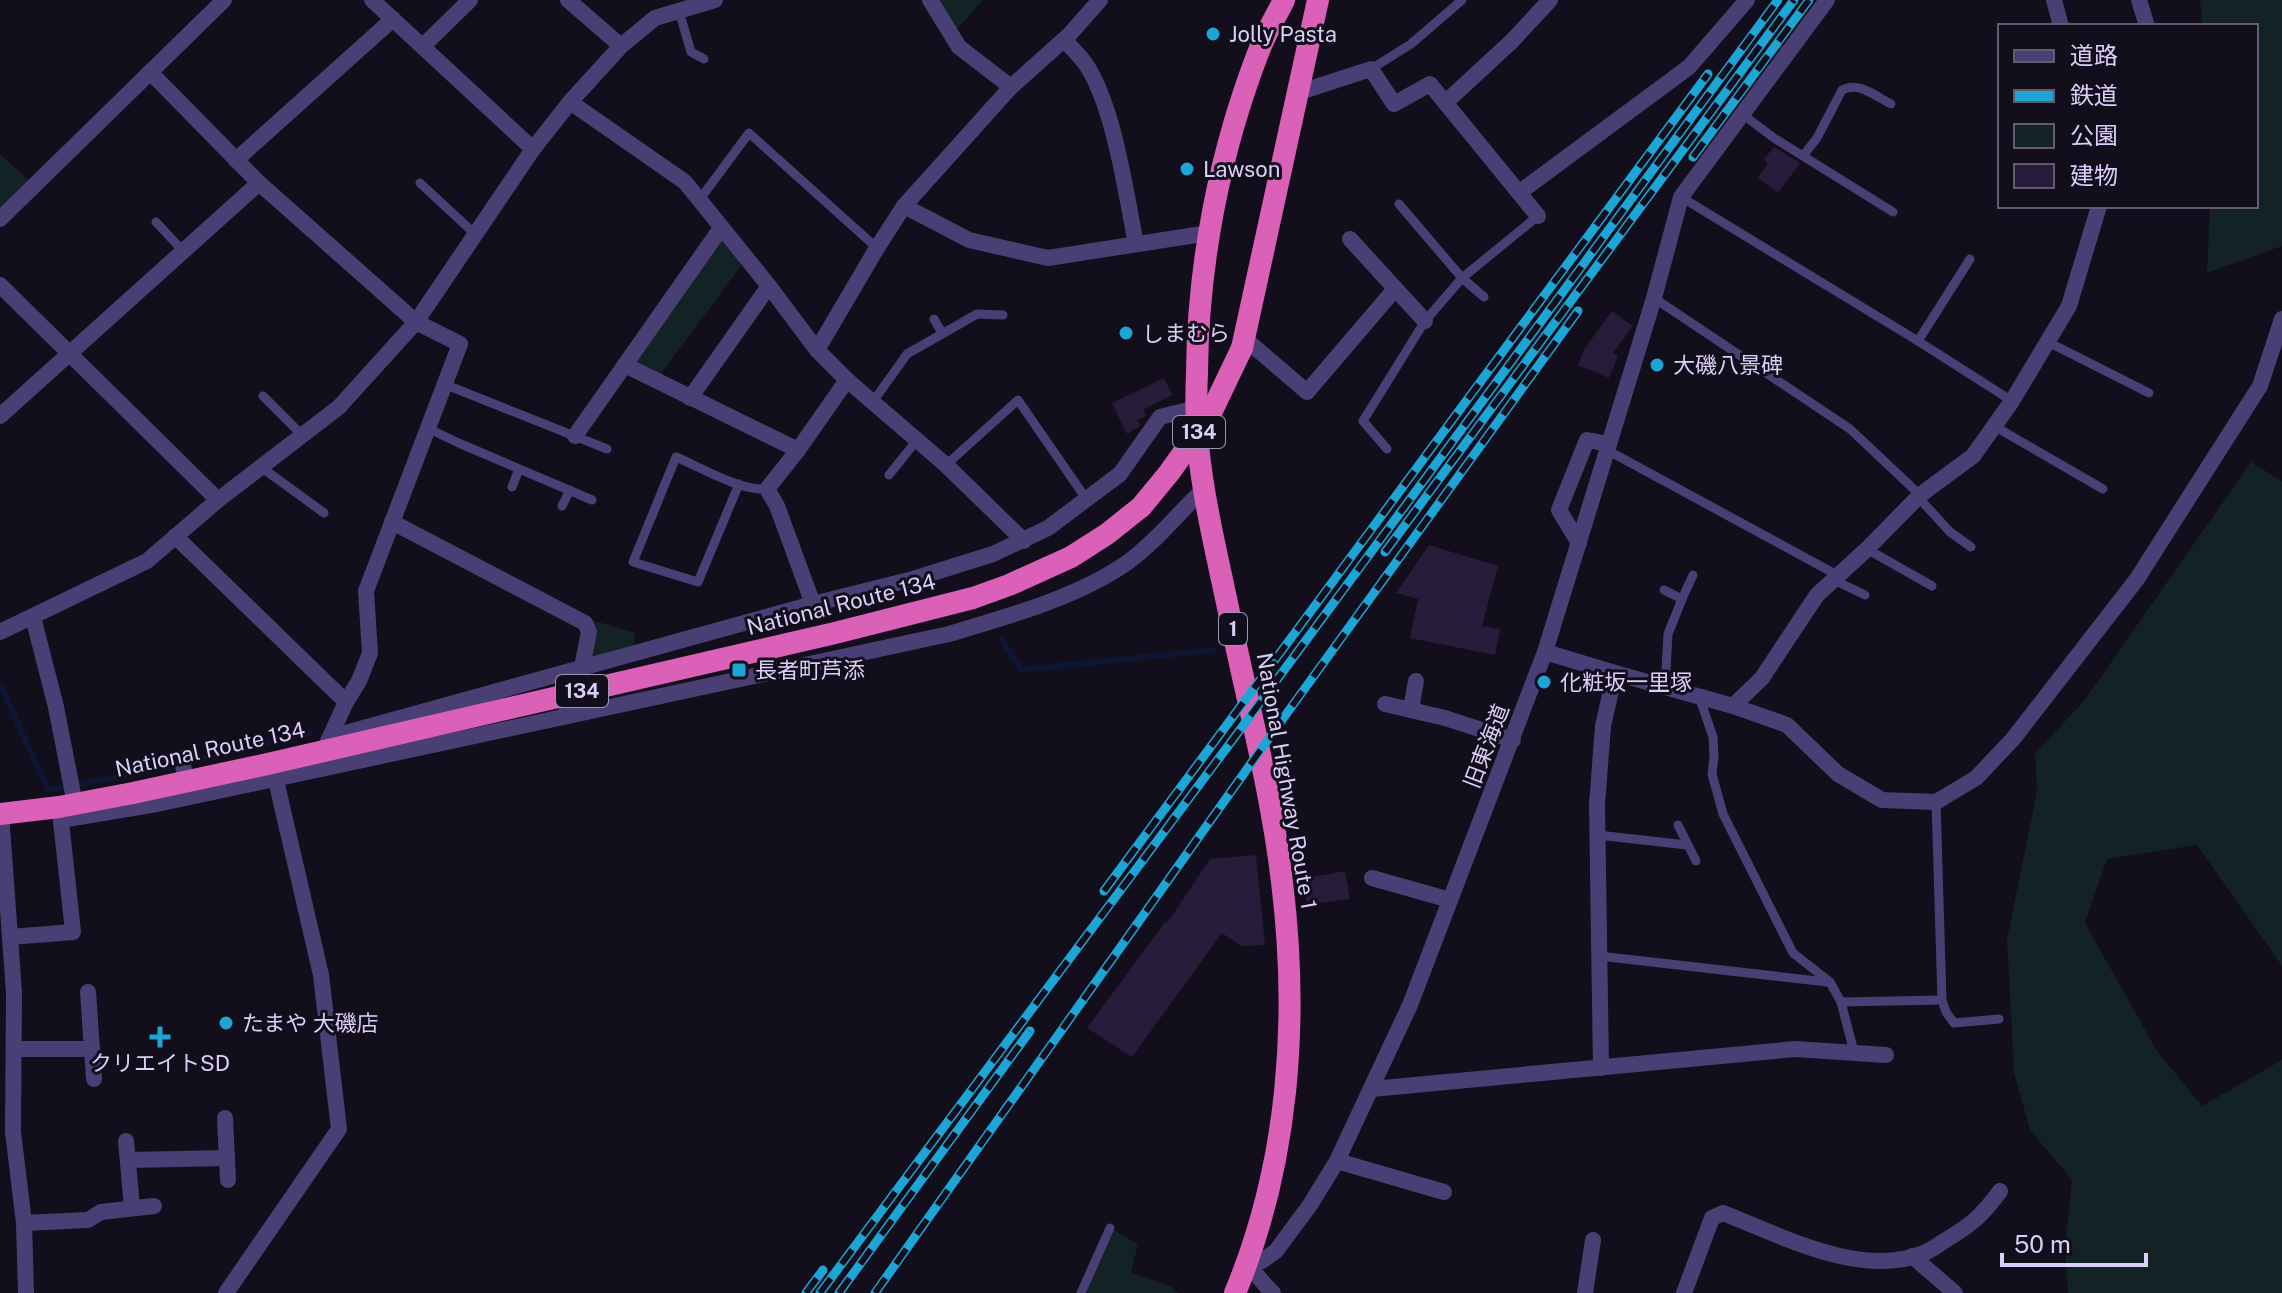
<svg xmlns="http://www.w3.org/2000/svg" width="2282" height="1293" font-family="'Public Sans','Noto Sans JP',sans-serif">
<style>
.green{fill:#122225}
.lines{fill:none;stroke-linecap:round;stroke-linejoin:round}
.stream{stroke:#0e1634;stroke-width:6}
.building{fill:#271c3a}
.service{stroke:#4a3f74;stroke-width:9}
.minor{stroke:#4a3f74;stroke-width:16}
.tertiary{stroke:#4a3f74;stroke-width:16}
.trunk{stroke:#db60b8;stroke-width:22}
.rail-casing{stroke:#1da5d6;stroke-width:9}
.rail{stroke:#120e1b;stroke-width:6;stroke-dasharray:18;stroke-linecap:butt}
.trunk-bridge{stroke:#db60b8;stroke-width:22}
.poi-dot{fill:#1da5d6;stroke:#120e1b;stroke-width:3}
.labels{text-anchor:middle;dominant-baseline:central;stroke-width:6;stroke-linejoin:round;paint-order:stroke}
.shield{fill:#120e1b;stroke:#9e95b6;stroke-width:2}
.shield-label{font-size:20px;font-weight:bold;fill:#dacff8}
.poi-label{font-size:22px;fill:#dacff8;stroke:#120e1b;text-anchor:start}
.street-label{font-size:22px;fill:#dacff8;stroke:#120e1b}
</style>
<rect width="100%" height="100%" fill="#120e1b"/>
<g class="green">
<polygon points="930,0 983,0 952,35"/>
<polygon points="2200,0 2282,0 2282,246 2207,273 2210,206 2256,206 2256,26 2203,26"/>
<polygon points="0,154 34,185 0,219"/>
<polygon points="721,228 746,259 656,380 625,365"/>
<polygon points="2251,462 2282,481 2282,966 2197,845 2107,859 2085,923 2157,1051 2202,1106 2282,1060 2282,1293 2068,1293 2065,1247 2072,1180 2030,1130 2014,1073 2007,939 2037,792 2035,753 2084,701"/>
<polygon points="592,620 635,633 634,653 582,667"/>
<polygon points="1110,1228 1138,1244 1131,1272 1172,1287 1178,1293 1081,1293"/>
</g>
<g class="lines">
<g class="stream">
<polyline points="1002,639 1021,670 1213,650"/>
<polyline points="0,684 48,790 168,767 310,733"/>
</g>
</g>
<g class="building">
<polygon points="1774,147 1800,163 1778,193 1758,178 1768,163 1764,159"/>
<polygon points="1612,311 1633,326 1613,353 1618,356 1609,378 1578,365 1585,348"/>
<polygon points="1164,378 1172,395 1144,409 1146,416 1137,420 1140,426 1127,434 1112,403"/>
<polygon points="1429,545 1498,566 1482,626 1500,629 1495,655 1410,638 1418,599 1396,593"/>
<polygon points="1256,855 1265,945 1241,946 1222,933 1132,1057 1087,1028 1166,921 1168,922 1210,859"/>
<polygon points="1345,871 1350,899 1307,905 1302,879"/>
</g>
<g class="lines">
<g class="service">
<polyline points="679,11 691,52 704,59"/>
<polyline points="1371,69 1411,44 1462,0"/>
<polyline points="1742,114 1774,138 1893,212"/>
<path d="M 1803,156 L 1817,138 L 1842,90 C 1859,81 1875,96 1891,104"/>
<polyline points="420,183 475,234"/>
<polyline points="1681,197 1918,341 2012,401"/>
<polyline points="700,199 749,133 877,248"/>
<polyline points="1399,204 1462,278 1484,297"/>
<polyline points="156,222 183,251"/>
<polyline points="1654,298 1850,429 1920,495"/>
<polyline points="934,319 942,333"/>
<polyline points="1918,341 1970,259"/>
<polyline points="2048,342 2149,393"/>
<polyline points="444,384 607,449"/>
<polyline points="263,396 302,435"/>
<polyline points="872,403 907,354 977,314 1003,315"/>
<polyline points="1994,426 2103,489"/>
<polyline points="427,428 461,444 592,500"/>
<polyline points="1387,449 1363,421 1425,321 1462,278 1538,216"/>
<polyline points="1607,450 1839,576"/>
<polyline points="946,465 1018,400 1087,500"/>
<polyline points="261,467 324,513"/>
<polyline points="889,475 917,440"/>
<path d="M 739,484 L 698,582 L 633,562 L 676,457 C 702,468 740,491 767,489"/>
<polyline points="512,487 519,469"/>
<polyline points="1918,497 1950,532 1971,547"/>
<polyline points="562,506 570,490"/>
<polyline points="1867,549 1932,586"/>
<polyline points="1834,580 1865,595"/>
<polyline points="1664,590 1682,599 1668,634 1665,687"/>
<polyline points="1682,599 1693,575"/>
<polyline points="1700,699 1713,737 1714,757 1712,774 1723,814 1793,953 1830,982 1841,1002 1942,1000"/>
<polyline points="1936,802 1942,1000 1946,1012 1954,1023 1999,1019"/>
<polyline points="1678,825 1696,861"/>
<polyline points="1598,835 1687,845"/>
<polyline points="1599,956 1827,982"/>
<polyline points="1841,1002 1854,1052"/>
<polyline points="1081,1293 1110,1228"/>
</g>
<g class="minor">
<polyline points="568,0 621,46"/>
<polyline points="930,0 959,47 1011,87"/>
<polyline points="2054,0 2061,26"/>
<polyline points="2139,0 2147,26"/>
<path d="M 1064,40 C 1071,47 1079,55 1085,63 C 1114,105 1126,194 1136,244"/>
<polyline points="423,46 470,0"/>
<polyline points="150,72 259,183 416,322 460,344 366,591 370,653 359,681 346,702 328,741"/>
<polyline points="1297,93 1371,69 1394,104 1430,84 1538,216"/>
<polyline points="570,102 685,182 769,286 817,350 847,380 946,465 1024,541"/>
<polyline points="1446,102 1512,41 1550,0"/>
<polyline points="236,160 393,19"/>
<polyline points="1520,192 1689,67 1747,0"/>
<polyline points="904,206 969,240 1048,258 1209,233"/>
<polyline points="0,219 224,0"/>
<polyline points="1350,239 1425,321"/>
<polyline points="0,285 218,500"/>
<polyline points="1244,338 1307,392 1395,289"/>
<polyline points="817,350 877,248 904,206 1011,87 1069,35 1100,0"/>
<polyline points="625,365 798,450"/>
<polyline points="690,398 769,286"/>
<polyline points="0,416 259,183"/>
<polyline points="575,436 721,228"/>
<polyline points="392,522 585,623 589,632 582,667"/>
<polyline points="175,536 346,702"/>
<polyline points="1579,543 1559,510 1587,440 1609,444"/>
<polyline points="813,604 777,506 767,489 798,450 847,380"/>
<polyline points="33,617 56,707 75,804"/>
<polyline points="0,632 147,561 218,500 339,407 416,322 533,149 570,102 621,46 655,18 715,0"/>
<polyline points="1545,652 1615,673 1603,726 1597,805 1601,1068"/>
<polyline points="1615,673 1733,706 1787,725 1838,774 1882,800 1936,802 1976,778 2013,739 2137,579 2260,386 2282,319"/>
<path d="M 564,696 L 568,716 L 949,634 C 1006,617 1079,597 1128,562 C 1158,540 1177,514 1204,489"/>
<polyline points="1385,704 1445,718 1513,740"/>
<polyline points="1733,706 1762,678 1817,595 1867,549 1920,495 1973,456 2012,401 2069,306 2099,206"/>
<polyline points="1411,709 1416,681"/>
<polyline points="331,737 813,604 913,579 993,554 1048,528 1120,474 1160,417 1196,408"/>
<polyline points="181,758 187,782"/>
<polyline points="1,814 14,992 13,1132 24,1223 26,1293"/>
<polyline points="61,820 157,804 568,716"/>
<polyline points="1372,878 1450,900"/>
<polyline points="10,937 73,932 60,812"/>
<polyline points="88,992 94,1079"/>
<polyline points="14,1049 92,1049"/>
<polyline points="1372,1089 1795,1049 1886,1055"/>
<polyline points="225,1118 228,1180"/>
<polyline points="126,1141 132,1207"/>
<polyline points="129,1160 227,1158"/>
<polyline points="1337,1161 1444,1192"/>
<polyline points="24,1223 88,1220 101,1212 154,1206"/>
<polyline points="1912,1256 1955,1293"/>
<polyline points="1247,1266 1262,1261 1276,1251 1310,1205 1337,1161 1410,1005 1545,652 1654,298 1681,197 1827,0"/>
<path d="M 1247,1266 C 1258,1274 1263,1284 1273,1293"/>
<polyline points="226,1293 339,1129 321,975 272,763"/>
<polyline points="1585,1293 1593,1240"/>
<path d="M 1684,1293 L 1712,1218 L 1723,1213 C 1782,1236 1861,1279 1924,1253 C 1932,1250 1939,1244 1946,1240 C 1972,1224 1982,1216 2000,1191"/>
</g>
<polyline class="tertiary" points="372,0 533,149"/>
<g class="trunk">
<polyline points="1242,348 1318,0"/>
<polyline points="0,814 59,807 133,793 272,763 835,633 973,598 1009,585 1071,557 1107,534 1141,507"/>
<path d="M 1235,1293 C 1289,1164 1299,1020 1282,882 C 1272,796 1250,712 1232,627 C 1220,567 1204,506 1198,445 C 1196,420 1196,396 1197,372 C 1198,262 1220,150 1260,48 C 1267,31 1276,16 1284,0"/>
</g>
<g class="rail-casing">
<g id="rail">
<polyline points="1693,157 1809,0"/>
<polyline points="1385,552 1794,0"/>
<polyline points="1104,891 1708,74"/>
<polyline points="806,1293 823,1270"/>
<polyline points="820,1293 1231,742 1778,0"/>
<polyline points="839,1293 1030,1031"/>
<polyline points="875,1293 1274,731 1578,311"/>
</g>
</g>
<use href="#rail" class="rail"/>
<polyline class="trunk-bridge" points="1141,507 1169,473 1209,417 1242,348"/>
</g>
<g class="poi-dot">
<circle cx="1213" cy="34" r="8"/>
<circle cx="1187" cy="169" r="8"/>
<circle cx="1126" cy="333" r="8"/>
<circle cx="1657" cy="365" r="8"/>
<rect x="731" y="662" width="16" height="16" rx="4"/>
<circle cx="1544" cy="682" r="8"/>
<circle cx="226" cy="1023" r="8"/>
<path d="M156 1025h8v8h8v8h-8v8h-8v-8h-8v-8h8z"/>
</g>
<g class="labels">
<g class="shield">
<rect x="1173" y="416" width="52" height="32" rx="6"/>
<rect x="1219" y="613" width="28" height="32" rx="6"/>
<rect x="556" y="675" width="52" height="32" rx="6"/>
</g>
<g class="shield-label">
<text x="1199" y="432">134</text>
<text x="1233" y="629">1</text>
<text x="582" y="691">134</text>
</g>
<g class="poi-label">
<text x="1229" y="34">Jolly Pasta</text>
<text x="1203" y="169">Lawson</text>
<text x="1142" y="333">しまむら</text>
<text x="1673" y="365">大磯八景碑</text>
<text x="755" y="670">長者町芦添</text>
<text x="1560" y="682">化粧坂一里塚</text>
<text x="242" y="1023">たまや 大磯店</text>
<text x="160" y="1063" text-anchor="middle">クリエイトSD</text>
</g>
<g class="street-label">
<text transform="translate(841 604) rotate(-14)">National Route 134</text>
<text transform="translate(1486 746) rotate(-69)">旧東海道</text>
<text transform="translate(210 749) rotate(-12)">National Route 134</text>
<text transform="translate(1287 781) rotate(80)">National Highway Route 1</text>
</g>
</g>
<rect x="1998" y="24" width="260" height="184" fill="#120e1b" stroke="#625b73" stroke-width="2"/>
<rect x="2014" y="50" width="40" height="12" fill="#4a3f74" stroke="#625b73" stroke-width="2"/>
<text x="2070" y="64" font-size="24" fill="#dacff8">道路</text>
<rect x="2014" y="90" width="40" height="12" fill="#1da5d6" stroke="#625b73" stroke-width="2"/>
<text x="2070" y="104" font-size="24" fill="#dacff8">鉄道</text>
<rect x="2014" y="124" width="40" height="24" fill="#122225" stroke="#625b73" stroke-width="2"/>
<text x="2070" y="144" font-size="24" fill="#dacff8">公園</text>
<rect x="2014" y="164" width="40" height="24" fill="#271c3a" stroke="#625b73" stroke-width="2"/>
<text x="2070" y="184" font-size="24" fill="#dacff8">建物</text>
<path d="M2002 1253v12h144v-12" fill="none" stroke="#dacff8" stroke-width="4"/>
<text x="2014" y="1253" font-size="24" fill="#dacff8" stroke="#120e1b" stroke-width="6" paint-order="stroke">50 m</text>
</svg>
